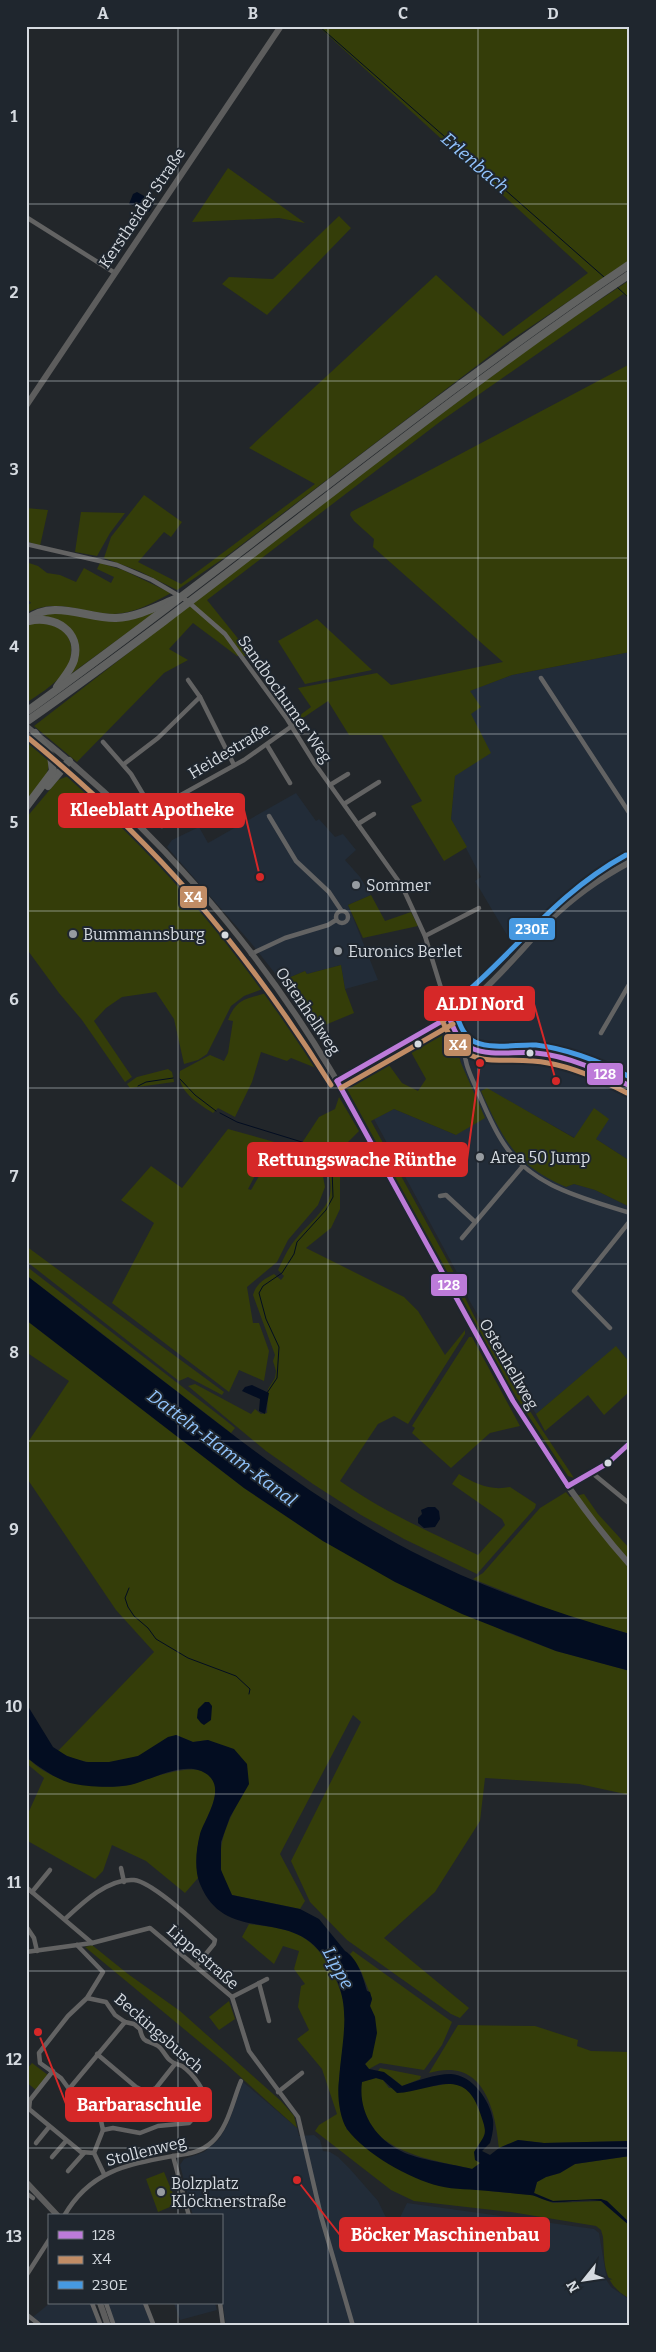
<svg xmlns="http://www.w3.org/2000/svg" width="656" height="2352" font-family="Bitter,serif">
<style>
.built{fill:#222c38}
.green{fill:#343d09}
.water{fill:#030d21;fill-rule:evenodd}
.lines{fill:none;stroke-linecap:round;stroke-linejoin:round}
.stream{stroke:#030d21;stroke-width:1}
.street{stroke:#636363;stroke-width:4.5}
.secondary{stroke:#5d5d5d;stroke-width:6}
.highway{stroke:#616261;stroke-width:8}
.bus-1-casing{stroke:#1f262e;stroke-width:9}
.bus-2-casing{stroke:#1f262e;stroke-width:9}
.bus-3-casing{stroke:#1f262e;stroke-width:9}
.bus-1{stroke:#bd7bd9;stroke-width:5}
.bus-2{stroke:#c18c65;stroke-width:5}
.bus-3{stroke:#4699e1;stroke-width:5}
.grid{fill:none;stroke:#d5dae0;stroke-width:1;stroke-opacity:0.55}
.poi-dot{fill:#969ba0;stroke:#1f262e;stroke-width:2}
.bus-dot{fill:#d5dae0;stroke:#1f262e;stroke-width:2}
.labels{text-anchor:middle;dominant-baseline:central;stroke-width:4;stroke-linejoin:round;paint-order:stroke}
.street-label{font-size:16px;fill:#d5dae0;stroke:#1f262e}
.poi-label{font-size:16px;fill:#d5dae0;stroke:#1f262e;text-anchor:start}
.water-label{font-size:18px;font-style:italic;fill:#92c5fe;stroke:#1f262e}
.leader{fill:none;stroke:#d62828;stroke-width:2}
.callout-dot{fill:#d62828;stroke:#1f262e;stroke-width:2}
.callout{fill:#d62828;stroke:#d62828;stroke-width:2}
.callout-label{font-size:18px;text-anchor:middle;font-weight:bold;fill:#fff}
.line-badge{stroke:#1f262e;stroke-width:2}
.badge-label{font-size:14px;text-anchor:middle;font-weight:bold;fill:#fff}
.neatline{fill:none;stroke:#d5dae0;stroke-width:2}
.grid-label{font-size:16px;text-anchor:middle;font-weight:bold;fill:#d5dae0}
</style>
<rect width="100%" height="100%" fill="#22262a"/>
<g class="built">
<polygon points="630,652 630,1161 596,1139 594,1109 575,1138 487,1089 565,1187 574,1184 595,1190 630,1207 630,1363 616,1347 536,1414 469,1300 462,1282 374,1119 394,1109 456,1135 461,1063 455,1043 447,1032 453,1021 492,986 520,957 475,881 481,877 451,819 455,776 471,714 469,691 512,675"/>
<polygon points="296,793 316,821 319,819 335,837 343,834 356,850 345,860 360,877 371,895 348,905 378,980 345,989 341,965 307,974 305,971 281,981 251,943 167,847 172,840 199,827 208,843"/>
<polygon points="243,2082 297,2128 299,2136 314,2135 320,2140 323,2151 330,2152 338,2157 350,2169 378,2201 393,2232 407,2203 594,2229 599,2233 607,2281 611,2287 630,2300 630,2326 226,2326 221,2294 221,2216 193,2216 180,2165 184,2159 204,2152 219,2139 228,2124"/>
<polygon points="50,2303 90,2303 99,2326 45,2326 33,2317"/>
<polygon points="105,2303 143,2303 152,2326 113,2326"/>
<polygon points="174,2303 215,2303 217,2310 180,2320"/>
</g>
<g class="green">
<polygon points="318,26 630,26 630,260 508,342 224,558 177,590 139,571 104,558 111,537 144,495 182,522 171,537 164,532 138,562 181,584 315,484 249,448 436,275 503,336 588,273"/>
<polygon points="228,168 305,223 279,218 192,222"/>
<polygon points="339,216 351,228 267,315 222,284 229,277 273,279"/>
<polygon points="630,280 630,299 623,294 441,421 207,600 252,656 237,656 193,623 169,649 188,660 164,673 77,762 34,726 336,492 561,325"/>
<polygon points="630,364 630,652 512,675 470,691 481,707 471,714 491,753 455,776 451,819 467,847 444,861 411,806 422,801 382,735 349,735 328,701 294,724 292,721 311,707 298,688 377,673 391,685 503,662 373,547 374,539 354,521 350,515 351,512"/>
<polygon points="26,508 48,510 40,546 26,541"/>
<polygon points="81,512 125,513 110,533 97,556 75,552"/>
<path d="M 26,562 L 38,566 L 47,573 L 60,575 L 76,582 L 84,568 L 111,583 L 114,577 L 97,569 L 100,563 L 123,570 L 171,593 C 158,600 142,609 128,612 C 92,621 64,594 26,613 L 26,606 L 31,603 L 26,597 Z"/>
<polygon points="161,608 68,676 73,667 73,636 38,615 55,612 98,619"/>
<polygon points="317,619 372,670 305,684 278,641"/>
<path d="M 37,622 C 43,623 51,623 56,626 C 77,635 74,663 61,676 C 51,687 38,695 26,703 L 26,626 Z"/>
<path d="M 26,733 L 49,760 C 50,777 35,790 26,802 Z"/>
<polygon points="68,776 79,779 156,851 214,918 215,924 248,969 253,967 268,987 244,996 231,1006 207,1054 198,1060 184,1064 174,1019 156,992 122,997 106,1008 94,1021 132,1077 125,1082 82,1020 59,993 26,948 26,818 58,780"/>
<polygon points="371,895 385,921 411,912 418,926 363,938 348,905"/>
<polygon points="341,965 345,989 354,1013 313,1030 281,981 305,971 307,974"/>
<path d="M 271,991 L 322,1068 L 321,1070 L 291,1058 L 287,1061 L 261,1052 L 252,1082 L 235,1117 L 218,1108 L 213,1113 C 199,1104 176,1091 180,1071 L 210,1055 L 224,1061 L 228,1053 L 233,1021 L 228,1020 C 238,995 249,1000 271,991 Z"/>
<path d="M 447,1032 L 455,1043 L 461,1063 L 485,1118 L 456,1135 L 394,1109 L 371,1121 L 453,1271 C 484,1344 530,1412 574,1478 L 568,1476 L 512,1391 L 347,1089 L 389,1065 L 402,1083 L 418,1091 L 426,1079 L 411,1052 L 441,1033 Z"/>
<polygon points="168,1069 172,1072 174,1082 130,1088 127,1084 137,1077"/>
<path d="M 487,1088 L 574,1138 L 594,1108 L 609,1119 L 596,1139 L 630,1161 L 630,1207 L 595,1190 L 574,1184 L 566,1187 C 515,1165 503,1139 481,1091 Z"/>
<path d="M 339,1097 L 359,1131 L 345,1145 L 340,1157 L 340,1209 L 331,1228 L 306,1248 L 404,1297 L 418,1311 L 445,1355 L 465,1330 L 465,1334 L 408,1424 L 394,1416 L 378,1424 L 340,1481 C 382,1511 432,1533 478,1555 L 505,1525 L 502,1519 L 452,1484 L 459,1474 C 476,1484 490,1491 510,1487 L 536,1504 L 535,1508 L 477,1574 L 404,1539 L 361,1515 L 313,1484 L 266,1451 L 188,1386 L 195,1384 L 251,1414 L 255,1409 L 261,1414 L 267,1413 L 268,1389 L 275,1378 L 276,1371 L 273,1361 L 275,1355 L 253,1295 C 256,1284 264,1279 274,1274 L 281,1280 L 284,1276 L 278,1270 C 283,1260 288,1248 295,1240 C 305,1227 320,1216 328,1201 C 334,1188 329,1163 318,1154 C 313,1151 306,1148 300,1146 L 319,1117 L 335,1109 Z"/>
<polygon points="228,1129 278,1143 268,1151 248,1189 251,1190 272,1154 282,1144 312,1156 321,1166 325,1187 318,1205 288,1240 277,1262 247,1287 253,1323 259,1323 269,1351 264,1381 239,1370 229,1392 112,1303 154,1223 121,1200 151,1166 182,1188"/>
<polygon points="26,1246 224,1392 222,1395 188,1377 179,1381 26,1261"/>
<polygon points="26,1266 224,1419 235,1428 231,1433 26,1275"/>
<path d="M 26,1320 L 244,1488 L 323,1541 L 506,1632 L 556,1651 L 630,1671 L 630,1795 L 579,1784 L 485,1778 L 480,1821 L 435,1892 L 384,1938 L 469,2008 L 460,2018 L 451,2014 L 347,1940 L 310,1902 L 291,1861 L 361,1722 L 353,1715 L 280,1854 L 305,1901 L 300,1909 L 232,1895 C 228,1887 222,1878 221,1869 C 217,1837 233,1811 249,1784 L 208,1740 L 193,1742 L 176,1735 C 164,1742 151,1752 138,1756 C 113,1766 81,1766 58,1751 L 154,1652 L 116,1610 L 26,1477 L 26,1445 L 69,1381 L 26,1352 Z"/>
<polygon points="469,1337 472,1337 520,1426 490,1433 451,1468 412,1433 415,1428 412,1426"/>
<polygon points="616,1346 630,1363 630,1391 604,1415 588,1395 545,1431 536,1414"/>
<polygon points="566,1492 570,1497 584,1494 598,1514 630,1549 630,1634 571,1618 473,1579 483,1573 540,1508"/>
<path d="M 26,1755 C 45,1782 94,1789 124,1786 C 143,1783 208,1751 215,1785 C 218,1802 204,1820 200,1836 C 196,1850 196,1863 198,1878 L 185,1893 L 146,1861 L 112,1845 L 103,1871 L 95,1879 L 26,1840 L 26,1818 L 44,1778 L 26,1763 Z"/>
<path d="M 249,1924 C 292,1929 314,1933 334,1976 C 340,1988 345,2002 346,2016 C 347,2028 344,2042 342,2054 C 338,2081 338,2104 347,2130 L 489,2191 L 533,2195 L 553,2203 L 601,2201 L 630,2226 L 630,2299 C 602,2283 605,2265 603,2237 L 601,2230 L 596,2226 L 511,2212 L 414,2201 L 391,2190 L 315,2131 L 319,2125 L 337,2114 L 322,2069 L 297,2039 L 309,2030 L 298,2007 L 301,1986 L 305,1984 L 294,1969 L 299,1951 L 283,1946 L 274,1964 L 242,1937 Z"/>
<polygon points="92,1945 128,1974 180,2011 281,2101 294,2116 297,2128 225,2063 85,1947"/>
<polygon points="353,1951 452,2022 442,2045 424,2070 380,2063 369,2069 365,2064 372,2057 375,2017 370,2006 372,1999 361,1971 350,1954"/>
<polygon points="229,2001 235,2019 219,2030 209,2017"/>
<path d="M 458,2025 L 535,2026 L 578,2040 L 577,2046 L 591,2051 L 630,2052 L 630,2141 L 544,2143 L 518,2140 L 499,2148 C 495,2106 482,2057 429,2073 Z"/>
<polygon points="32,2063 48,2075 36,2090 26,2082 26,2070"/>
<polygon points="380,2068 421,2076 420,2079 402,2086 391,2077 378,2071"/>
<path d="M 376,2078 L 383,2080 L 389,2088 C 405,2087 421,2087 436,2086 C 441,2085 447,2083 452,2083 C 474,2084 484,2116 486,2135 L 478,2146 L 481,2163 L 473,2169 C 423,2158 355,2150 361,2082 Z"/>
<polygon points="630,2156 630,2223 601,2199 553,2201 534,2193 537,2182 546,2177 560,2173 575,2164"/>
<polygon points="164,2172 177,2204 158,2212 146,2179"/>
</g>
<g class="water">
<polygon points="137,192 153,201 154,204 149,212 129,204 133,194"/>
<path d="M 26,1275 C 77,1315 128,1354 179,1393 C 253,1451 327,1507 411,1551 C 480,1587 555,1613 630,1634 L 630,1671 L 556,1651 L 462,1614 L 395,1582 L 323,1541 L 244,1488 L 26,1320 Z"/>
<polygon points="252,1385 269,1393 265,1414 259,1411 260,1399 242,1391 245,1387"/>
<polygon points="428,1507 435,1507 439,1511 440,1519 435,1527 424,1528 418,1523 418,1518 422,1514 421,1510"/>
<polygon points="205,1702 209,1702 212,1706 211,1720 204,1725 201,1723 197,1718 198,1709"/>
<path d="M 26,1703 L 53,1747 L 67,1756 L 86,1762 L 109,1762 L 138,1756 L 168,1737 L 176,1735 L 193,1742 L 208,1740 L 234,1749 L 247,1764 L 249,1784 L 230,1817 L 221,1842 L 221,1870 L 232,1895 L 300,1909 L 319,1919 L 345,1951 C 358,1959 363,1977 367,1991 L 370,1992 L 372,1999 L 370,2006 L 375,2017 L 377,2033 L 372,2057 L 365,2064 L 369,2069 L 384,2072 L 402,2086 C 417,2081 434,2074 451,2074 C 472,2075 490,2100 493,2120 C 494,2128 492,2136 490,2143 L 482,2151 L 490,2155 L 499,2148 L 518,2140 L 544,2143 L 630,2141 L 630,2156 L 575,2164 L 560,2173 L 546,2177 L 537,2182 L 534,2193 L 553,2201 L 601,2199 L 607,2201 L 630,2223 L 630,2226 L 601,2201 C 586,2199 571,2202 556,2202 C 547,2203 539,2196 530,2195 C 516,2194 503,2192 489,2191 C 472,2189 455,2190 439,2186 C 410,2179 364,2153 347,2129 C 339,2117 337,2093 339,2080 C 343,2029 355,1998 321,1953 C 287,1908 225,1945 200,1884 C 194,1869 196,1850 200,1834 C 205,1818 226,1790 208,1775 C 187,1758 152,1780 130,1785 C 114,1788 85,1787 70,1783 C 54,1778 41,1768 27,1758 ZM 376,2078 L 383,2080 L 397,2093 C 430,2092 463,2065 479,2110 C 488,2135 487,2132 474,2152 L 475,2160 L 480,2163 L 472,2169 C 453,2164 418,2160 401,2151 C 375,2138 358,2112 362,2082 Z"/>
</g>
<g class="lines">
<g class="stream">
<polyline points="319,26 604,277"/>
<polyline points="617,287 630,299"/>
<polyline points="180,1079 195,1095 216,1111"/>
<polyline points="138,1086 146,1082 173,1078"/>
<polyline points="220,1113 237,1122 318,1147 326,1155 332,1168 333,1197 326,1210 297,1242 294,1254 282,1273 263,1286 259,1293 266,1319 279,1347 277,1378 267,1393"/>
<polyline points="129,1588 125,1598 128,1607 134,1616 148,1628 156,1639 188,1658 236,1676 250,1689 249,1694"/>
</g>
<g class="street">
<polyline points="26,217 115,273"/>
<polyline points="26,544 117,565 152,580 186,600 225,634 287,719 315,764 402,886 425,936 453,1027 466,1045 482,1051 520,1052 563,1058 596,1069 630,1086"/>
<polyline points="541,678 630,814"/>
<polyline points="188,680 200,697"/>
<polyline points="103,742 131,774 162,826"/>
<polyline points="267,745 290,783"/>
<polyline points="124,764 158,738 200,697 234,765"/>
<polyline points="330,785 348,774"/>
<polyline points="344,804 379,782"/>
<polyline points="152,811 244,760 292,726"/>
<polyline points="269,816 296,861 329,892 341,910"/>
<polyline points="358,824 374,814"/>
<circle cx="342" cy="917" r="6"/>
<polyline points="425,936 479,908"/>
<polyline points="251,954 285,938 328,925 336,920"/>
<polyline points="601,1033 630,983"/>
<path d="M 466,1045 C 461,1059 473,1080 478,1092 C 486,1110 493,1128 504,1144 C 532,1187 584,1198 630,1213"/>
<polyline points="440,1196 446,1195 475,1222"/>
<polyline points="462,1238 523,1166"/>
<polyline points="610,1328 574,1291 630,1221"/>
<polyline points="591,1472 630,1504"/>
<polyline points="568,1486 608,1463 630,1443"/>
<polyline points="121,1868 124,1882"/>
<polyline points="26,1887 92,1943"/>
<polyline points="32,1892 50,1870"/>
<path d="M 65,1919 C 82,1903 108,1878 134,1880 C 153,1882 199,1926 215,1940 L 214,1944 L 196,1966"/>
<polyline points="26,1926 34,1938 37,1951"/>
<path d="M 77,1945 L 103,1972 L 87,1998 L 106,2002 L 115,2015 L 125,2022 L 134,2024 L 140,2029 C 143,2045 148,2039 158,2046 C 164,2050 165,2057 171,2061 C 174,2064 178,2064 182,2066 C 192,2073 208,2092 205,2105 L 189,2123 L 158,2126 L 140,2133 L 113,2128 L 103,2130 L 100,2116 L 93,2110 L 85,2098 L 69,2089 L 61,2078 L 40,2063 L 39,2053 L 68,2016 L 87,1998"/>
<polyline points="26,1952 92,1943 150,1928 232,1997 249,2051 298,2117 321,2216 353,2326"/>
<polyline points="259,1983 269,2021"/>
<polyline points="232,1997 267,1979"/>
<polyline points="97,2054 136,2087 146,2092 156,2088 175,2064"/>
<polyline points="53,2071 30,2100 29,2109 81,2152 94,2153"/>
<polyline points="69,2089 125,2022"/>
<polyline points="278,2092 302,2073"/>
<polyline points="103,2130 94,2153 104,2174"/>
<polyline points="36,2143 49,2127"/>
<polyline points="173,2156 189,2216"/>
<polyline points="52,2157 66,2141"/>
<polyline points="68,2171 84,2153"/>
<polyline points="26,2193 33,2198"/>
<path d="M 64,2216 C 90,2171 125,2165 173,2156 C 187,2154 200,2153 212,2142 C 228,2128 233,2100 241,2081"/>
<polyline points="26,2276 49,2240"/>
<polyline points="92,2303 101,2326"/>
<polyline points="106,2303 114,2326"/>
<polyline points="145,2303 154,2326"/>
<polyline points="220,2303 223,2326"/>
<polyline points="26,2314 41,2326"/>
</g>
<g class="secondary">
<polyline points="26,406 281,26"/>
<path d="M 26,726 C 147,820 252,938 330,1069 C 382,1157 429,1250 479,1339 C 523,1419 569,1497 630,1565"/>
<path d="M 337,1081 C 385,1053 437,1031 479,994 C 505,971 526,944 550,920 C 574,896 600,878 630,862"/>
<polyline points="26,2182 58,2216"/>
<polyline points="100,2303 108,2326"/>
</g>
<g class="highway">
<path d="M 26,620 C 53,598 87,619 116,618 C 137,617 156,607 175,599"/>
<path d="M 29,621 C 54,615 82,631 74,660 C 71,670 63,678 57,687"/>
<path d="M 26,712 C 230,566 422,404 630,264"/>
<path d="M 26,722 C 231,578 422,414 630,274"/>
<polyline points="48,786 69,761"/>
<polyline points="26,807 53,771 51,756 35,733"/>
</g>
<g class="bus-1-casing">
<g id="bus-1">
<path d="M 449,1017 C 454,1029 458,1042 471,1048 C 490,1057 515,1051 536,1053 C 569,1056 600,1071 630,1086"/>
<polyline points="337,1081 513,1401 568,1486"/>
<polyline points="337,1081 449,1017"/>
<polyline points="568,1486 608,1463 630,1443"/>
</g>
</g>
<g class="bus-2-casing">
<g id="bus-2">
<path d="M 26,736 C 153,840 244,946 331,1085"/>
<path d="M 442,1020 C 466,1078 500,1053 548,1063 C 576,1068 602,1080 627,1093"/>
<polyline points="341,1088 453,1024"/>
</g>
</g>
<g class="bus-3-casing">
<g id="bus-3">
<path d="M 444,1011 C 510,960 551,896 626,855"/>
<path d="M 456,1014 C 460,1025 464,1037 475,1042 C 494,1050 517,1044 536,1045 C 569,1049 601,1062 630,1077"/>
</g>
</g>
<use href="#bus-1" class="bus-1"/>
<use href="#bus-2" class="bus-2"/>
<use href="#bus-3" class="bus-3"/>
</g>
<path class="grid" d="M 178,26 L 178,2216M 328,26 L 328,2326M 478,26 L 478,2326M 26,204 L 630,204M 26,381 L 630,381M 26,558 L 630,558M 26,734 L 630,734M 26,911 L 630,911M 26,1088 L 630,1088M 26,1264 L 630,1264M 26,1441 L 630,1441M 26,1618 L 630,1618M 26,1794 L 630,1794M 26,1971 L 630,1971M 26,2148 L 630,2148M 178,2303 L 178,2326"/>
<g class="poi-dot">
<circle cx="356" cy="885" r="5"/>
<circle cx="73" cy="934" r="5"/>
<circle cx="338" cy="951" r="5"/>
<circle cx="480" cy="1157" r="5"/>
<circle cx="161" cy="2192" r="5"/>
</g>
<g class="bus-dot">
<circle cx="225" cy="935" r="4.5"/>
<circle cx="418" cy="1044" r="4.5"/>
<circle cx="530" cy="1053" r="4.5"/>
<circle cx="608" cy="1463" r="4.5"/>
</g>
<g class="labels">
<g class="street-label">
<text transform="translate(142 208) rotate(-56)">Kerstheider Straße</text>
<text transform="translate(285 699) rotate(55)">Sandbochumer Weg</text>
<text transform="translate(229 751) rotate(-31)">Heidestraße</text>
<text transform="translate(308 1011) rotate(56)">Ostenhellweg</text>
<text transform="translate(509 1364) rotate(60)">Ostenhellweg</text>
<text transform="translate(203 1957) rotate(41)">Lippestraße</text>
<text transform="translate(159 2033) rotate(41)">Beckingsbusch</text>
<text transform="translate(146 2151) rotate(-14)">Stollenweg</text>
</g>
<g class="poi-label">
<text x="366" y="885">Sommer</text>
<text x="83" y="934">Bummannsburg</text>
<text x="348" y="951">Euronics Berlet</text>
<text x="490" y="1157">Area 50 Jump</text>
<text x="171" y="2183">Bolzplatz<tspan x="171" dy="18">Klöcknerstraße</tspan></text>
</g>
<g class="water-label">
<text transform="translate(475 163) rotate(41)">Erlenbach</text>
<text transform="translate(222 1448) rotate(37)">Datteln-Hamm-Kanal</text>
<text transform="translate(338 1968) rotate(61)">Lippe</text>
</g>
</g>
<path class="leader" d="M260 877L244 810M556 1081L534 1004M480 1063L467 1160M38 2032L66 2104M297 2180L340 2235"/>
<g class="callout-dot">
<circle cx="260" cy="877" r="5"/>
<circle cx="556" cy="1081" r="5"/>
<circle cx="480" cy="1063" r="5"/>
<circle cx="38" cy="2032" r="5"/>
<circle cx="297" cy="2180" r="5"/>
</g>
<g class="callout">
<rect x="59" y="794" width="185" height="33" rx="5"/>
<rect x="425" y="987" width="109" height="33" rx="5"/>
<rect x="248" y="1143" width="219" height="33" rx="5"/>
<rect x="66" y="2088" width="145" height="33" rx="5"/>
<rect x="340" y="2218" width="209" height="33" rx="5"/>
</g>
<g class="callout-label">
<text x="152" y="816">Kleeblatt Apotheke</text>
<text x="480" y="1010">ALDI Nord</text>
<text x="357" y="1166">Rettungswache Rünthe</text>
<text x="139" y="2111">Barbaraschule</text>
<text x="445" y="2241">Böcker Maschinenbau</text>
</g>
<g class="line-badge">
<rect x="179" y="885" width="29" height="24" rx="5" fill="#c18c65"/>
<rect x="508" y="917" width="48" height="24" rx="5" fill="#4699e1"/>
<rect x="443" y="1033" width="29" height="24" rx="5" fill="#c18c65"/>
<rect x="586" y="1062" width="38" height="24" rx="5" fill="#bd7bd9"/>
<rect x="430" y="1273" width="38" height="24" rx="5" fill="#bd7bd9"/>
</g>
<g class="badge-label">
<text x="193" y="902">X4</text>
<text x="532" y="934">230E</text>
<text x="458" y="1050">X4</text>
<text x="605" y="1079">128</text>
<text x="449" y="1290">128</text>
</g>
<rect width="656" height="2352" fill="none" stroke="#1f262e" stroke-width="55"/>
<rect x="48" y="2214" width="175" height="90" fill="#1f262e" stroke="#686e75"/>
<rect x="58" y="2231" width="25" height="8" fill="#bd7bd9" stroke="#686e75"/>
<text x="92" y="2240" font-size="15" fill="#d5dae0">128</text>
<rect x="58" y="2256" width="25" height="8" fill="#c18c65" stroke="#686e75"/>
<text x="92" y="2264" font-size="15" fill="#d5dae0">X4</text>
<rect x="58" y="2281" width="25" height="8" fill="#4699e1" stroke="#686e75"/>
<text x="92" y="2290" font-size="15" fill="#d5dae0">230E</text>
<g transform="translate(584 2280) rotate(240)" stroke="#1f262e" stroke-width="4" paint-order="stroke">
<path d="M0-4L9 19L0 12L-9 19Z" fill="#d5dae0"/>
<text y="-8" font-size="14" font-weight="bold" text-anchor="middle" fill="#d5dae0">N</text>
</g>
<rect x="28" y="28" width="600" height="2296" class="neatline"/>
<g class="grid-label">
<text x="103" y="19">A</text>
<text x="253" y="19">B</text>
<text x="403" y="19">C</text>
<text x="553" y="19">D</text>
<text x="14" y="122">1</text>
<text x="14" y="298">2</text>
<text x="14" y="475">3</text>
<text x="14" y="652">4</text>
<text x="14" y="828">5</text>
<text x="14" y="1005">6</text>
<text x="14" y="1182">7</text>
<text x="14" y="1358">8</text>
<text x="14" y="1535">9</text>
<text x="14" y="1712">10</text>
<text x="14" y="1888">11</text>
<text x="14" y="2065">12</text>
<text x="14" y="2242">13</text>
</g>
</svg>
